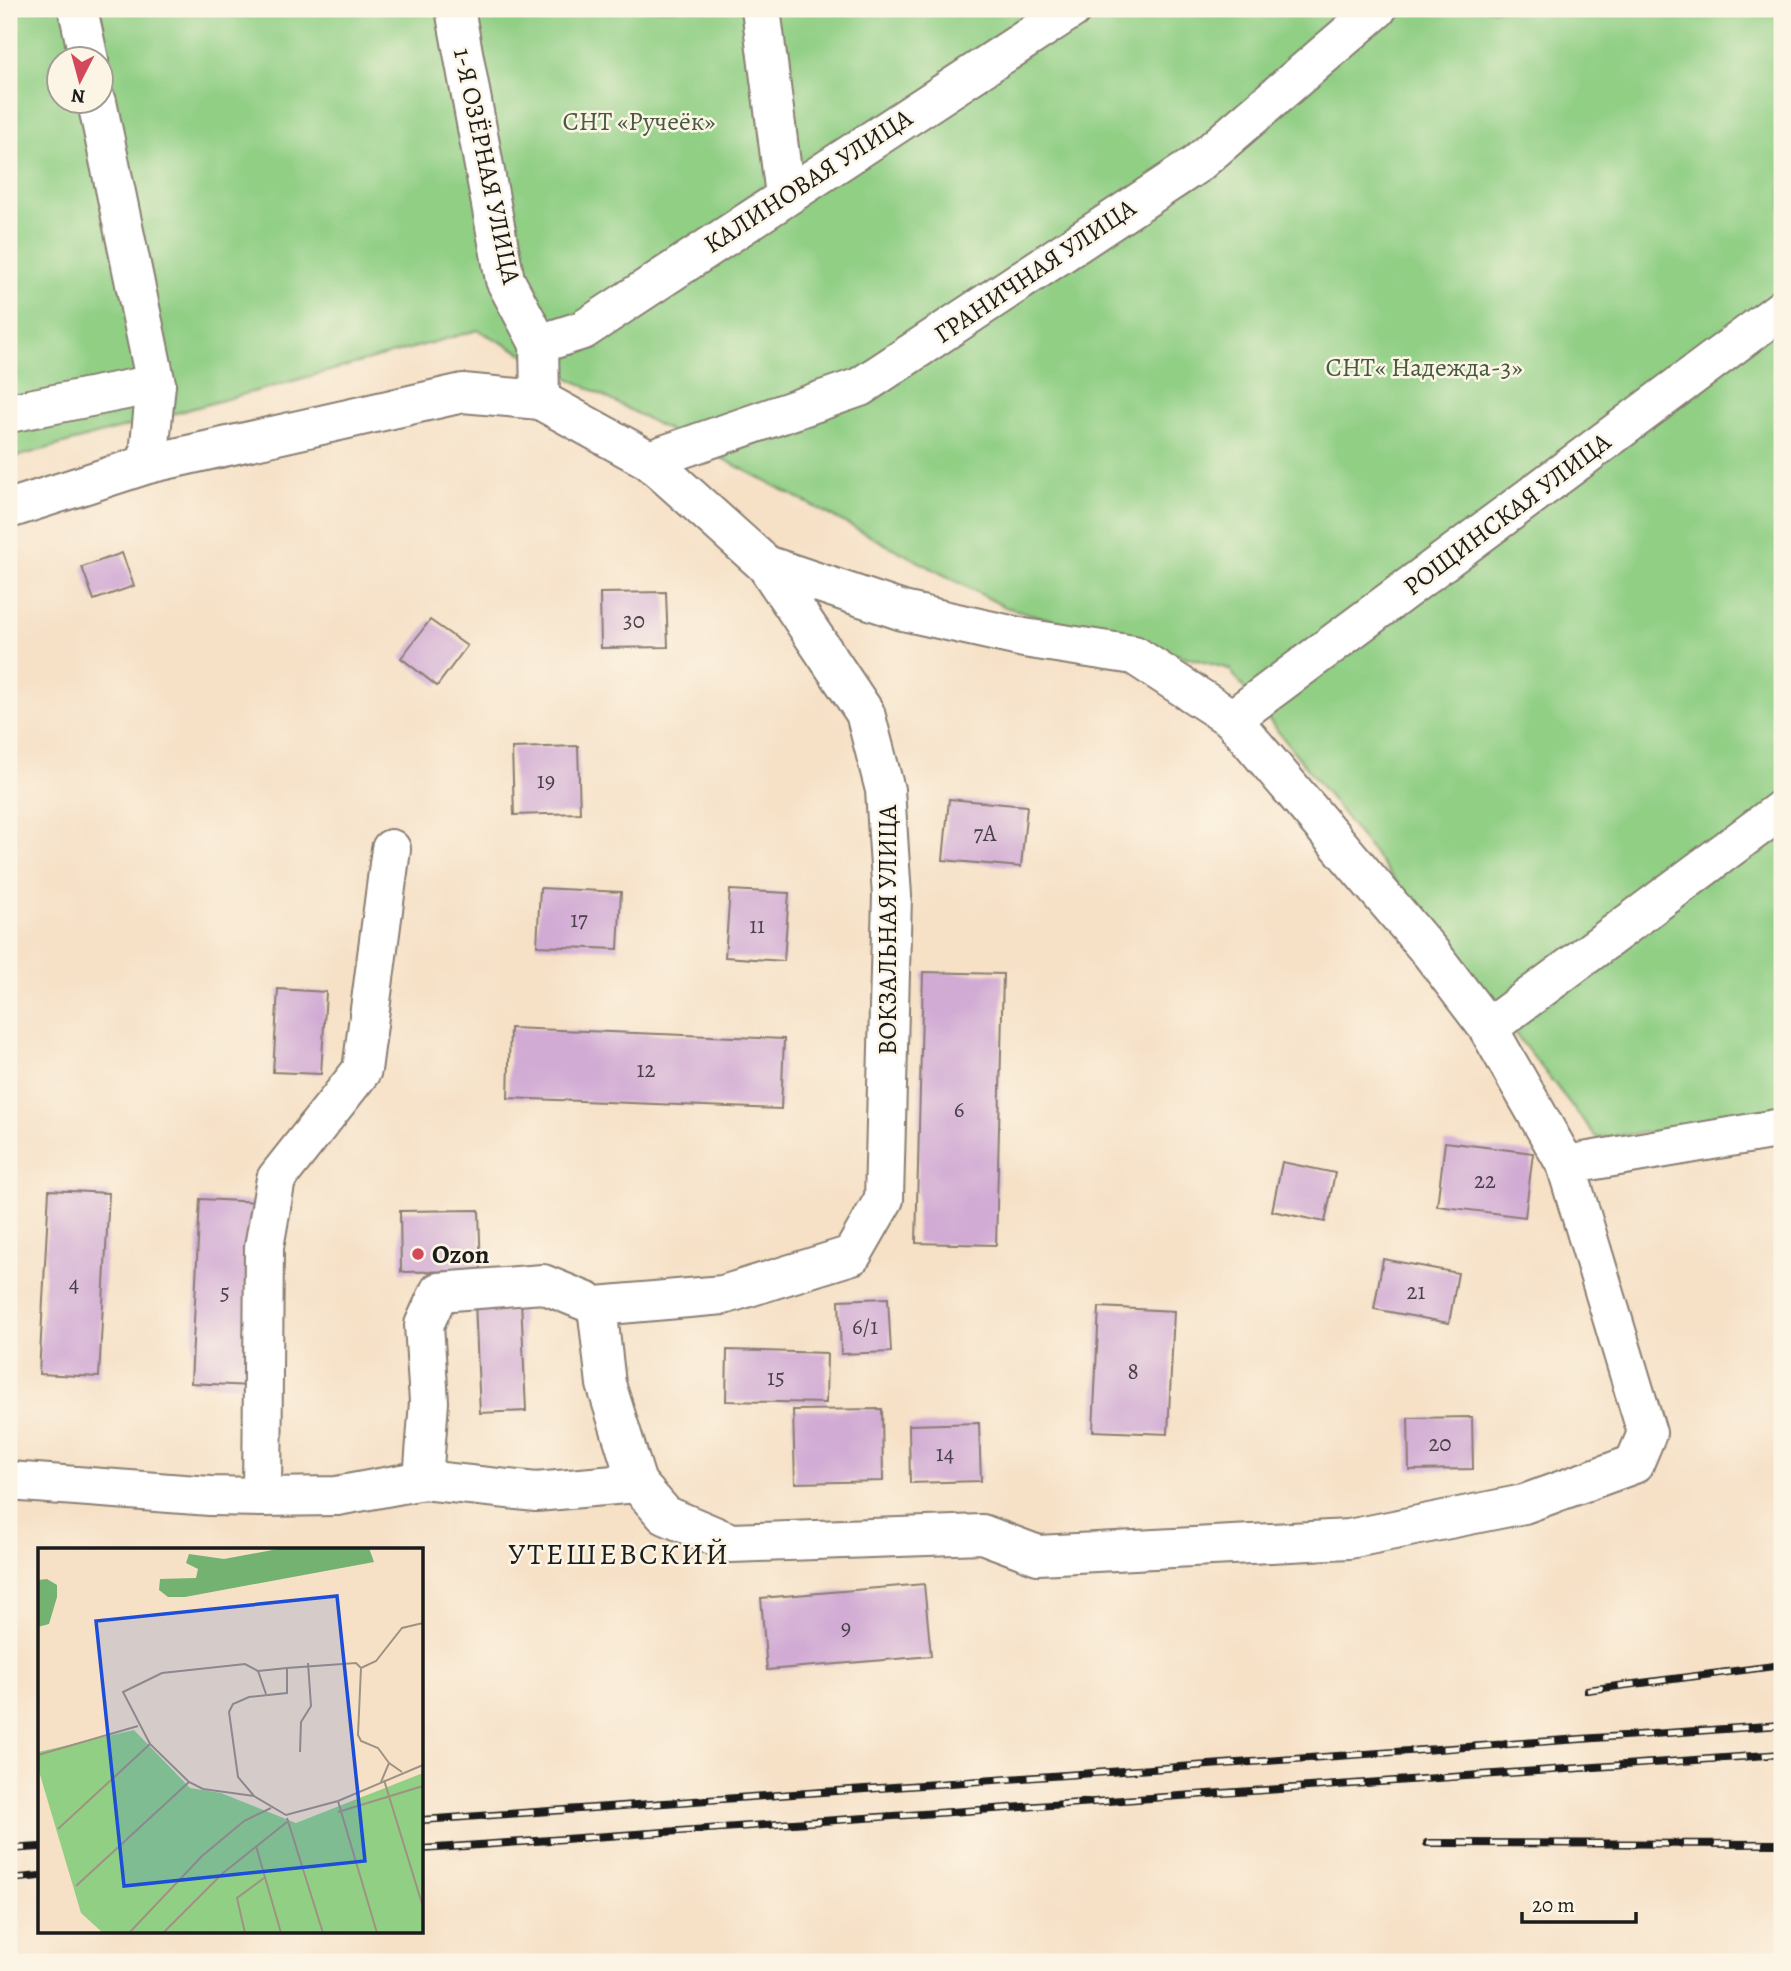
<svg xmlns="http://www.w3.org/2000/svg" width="1791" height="1971" font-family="Alegreya,serif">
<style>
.green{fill:#91cf85;stroke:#567650;stroke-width:2;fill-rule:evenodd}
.building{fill:#d1abd4}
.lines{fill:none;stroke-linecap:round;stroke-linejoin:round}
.minor-casing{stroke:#897e72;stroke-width:42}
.minor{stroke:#fff;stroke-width:38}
.rail-casing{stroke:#1c1c1c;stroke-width:8}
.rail{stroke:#fcf5e5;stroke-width:5;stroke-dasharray:16;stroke-linecap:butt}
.poi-dot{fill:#d1495b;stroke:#fcf5e5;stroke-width:2.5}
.labels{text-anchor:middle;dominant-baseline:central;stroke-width:5;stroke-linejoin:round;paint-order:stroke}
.number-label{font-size:23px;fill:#49404a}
.park-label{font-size:26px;fill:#455b41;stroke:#fcf5e5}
.street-label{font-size:26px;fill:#1c1c1c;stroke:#fcf5e5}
.poi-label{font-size:26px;font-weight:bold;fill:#1c1c1c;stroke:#fcf5e5;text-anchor:start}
.quarter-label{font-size:30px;letter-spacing:2px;fill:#1c1c1c;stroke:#fcf5e5}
.inset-road{fill:none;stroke:#9f9283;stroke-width:2}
.view{fill:#1d4ed8;fill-opacity:0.15;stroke:#1d4ed8;stroke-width:3.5}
.inset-edge{fill:none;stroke:#1c1c1c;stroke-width:3.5}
</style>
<rect width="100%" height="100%" fill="#fcf5e5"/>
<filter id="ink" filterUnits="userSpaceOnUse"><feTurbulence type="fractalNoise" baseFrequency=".0143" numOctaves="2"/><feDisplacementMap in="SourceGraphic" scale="14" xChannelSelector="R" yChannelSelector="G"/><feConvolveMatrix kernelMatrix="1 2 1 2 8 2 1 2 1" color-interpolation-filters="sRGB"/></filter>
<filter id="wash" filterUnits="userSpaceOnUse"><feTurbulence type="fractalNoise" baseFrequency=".00686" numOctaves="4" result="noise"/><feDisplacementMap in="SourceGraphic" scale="28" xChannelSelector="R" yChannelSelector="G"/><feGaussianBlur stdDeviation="1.57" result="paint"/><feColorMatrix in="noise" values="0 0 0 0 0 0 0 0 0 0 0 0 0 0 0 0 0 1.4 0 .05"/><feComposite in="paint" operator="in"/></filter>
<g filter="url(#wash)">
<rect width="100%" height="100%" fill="#f6e1c7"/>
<path class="green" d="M 9,9 L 1782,9 L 1782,1117 L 1597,1138 L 1229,669 L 1005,607 L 478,330 L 9,459 ZM 60,60 L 102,60 L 102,102 L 60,102 Z"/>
<g id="blocks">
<g class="building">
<polygon points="122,553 134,586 94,600 82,567"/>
<polygon points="666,592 668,647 601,648 600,593"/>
<polygon points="430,620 467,646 437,686 401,658"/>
<polygon points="578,746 580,813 514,815 512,748"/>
<polygon points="949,799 1027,806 1021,867 943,860"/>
<polygon points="540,888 621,892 618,949 537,946"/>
<polygon points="730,890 789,893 784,961 725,957"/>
<polygon points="923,972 1003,974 996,1245 916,1243"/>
<polygon points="278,989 326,992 321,1074 273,1072"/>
<polygon points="510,1028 784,1039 781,1109 508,1098"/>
<polygon points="1445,1142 1533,1153 1525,1217 1437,1206"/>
<polygon points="1282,1162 1335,1173 1325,1222 1272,1211"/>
<polygon points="49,1190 109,1193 99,1377 39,1374"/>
<polygon points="200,1199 260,1202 250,1386 191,1383"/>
<polygon points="479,1210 481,1271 401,1272 400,1211"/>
<polygon points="1383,1259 1458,1273 1449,1323 1374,1309"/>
<polygon points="888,1298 891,1352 841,1354 839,1300"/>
<polygon points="521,1299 526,1411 480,1413 475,1302"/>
<polygon points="1099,1307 1174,1311 1168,1434 1093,1431"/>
<polygon points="727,1350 827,1353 826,1403 726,1401"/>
<polygon points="882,1409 883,1481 795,1483 793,1410"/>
<polygon points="1472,1417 1473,1469 1409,1470 1408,1418"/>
<polygon points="979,1423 981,1481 910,1483 909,1425"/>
<polygon points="924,1584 931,1656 767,1670 761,1598"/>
</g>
</g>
</g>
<g filter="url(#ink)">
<use href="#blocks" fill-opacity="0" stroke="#897e72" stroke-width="2"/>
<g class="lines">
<g class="minor-casing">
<g id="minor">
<polyline points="78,9 89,60"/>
<polyline points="455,9 505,280 539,344 540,400"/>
<polyline points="761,9 785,195"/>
<polyline points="97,102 156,384 148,464"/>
<polyline points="539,344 583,330 1072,9"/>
<polyline points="9,413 156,384"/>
<polyline points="649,460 860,387 1197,164 1377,9"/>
<polyline points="9,509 148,464 463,393 540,400 649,460 766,565 865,713 885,790 892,896 884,1199 852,1255 723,1295 597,1306 543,1284 439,1292 424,1325 429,1402 423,1480 337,1496 262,1497 210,1496 9,1481"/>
<polyline points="1232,719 1782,309"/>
<polyline points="1488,1028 1782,809"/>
<polyline points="1566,1165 1782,1128"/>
<polyline points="597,1306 606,1384 637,1483 665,1515 731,1543 982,1534 1038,1555 1349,1539 1524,1504 1634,1464 1647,1433 1566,1165 1488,1028 1431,953 1232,719 1134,655 1024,638 903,611 766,565"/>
<polyline points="423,1480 536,1492 637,1483"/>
<polyline points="262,1497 264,1247 276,1179 362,1070 391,849"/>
</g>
</g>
<use href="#minor" class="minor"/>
<g class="rail-casing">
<g id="rail">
<polyline points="1587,1690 1782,1665"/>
<polyline points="422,1820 1782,1725"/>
<polyline points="1427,1843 1782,1844"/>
<polyline points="9,1849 40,1847"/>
<polyline points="422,1849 1782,1754"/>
<polyline points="9,1879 40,1876"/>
</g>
</g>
<use href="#rail" class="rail"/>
</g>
</g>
<circle class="poi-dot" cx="418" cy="1254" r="7"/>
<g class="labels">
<g class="number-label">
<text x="634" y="620">30</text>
<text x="546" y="780">19</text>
<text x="985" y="833">7А</text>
<text x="579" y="919">17</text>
<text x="757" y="925">11</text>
<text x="646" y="1069">12</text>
<text x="959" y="1109">6</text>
<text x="1485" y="1180">22</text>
<text x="74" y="1283">4</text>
<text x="1416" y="1291">21</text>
<text x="225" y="1292">5</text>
<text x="865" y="1326">6/1</text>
<text x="1133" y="1371">8</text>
<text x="776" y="1377">15</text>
<text x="1440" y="1443">20</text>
<text x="945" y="1453">14</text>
<text x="846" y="1627">9</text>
</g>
<g class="park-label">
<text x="639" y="121">СНТ «Ручеёк»</text>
<text x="1424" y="367">СНТ« Надежда-3»</text>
</g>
<g class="street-label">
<text transform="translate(487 166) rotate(78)">1-Я ОЗЁРНАЯ УЛИЦА</text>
<text transform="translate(808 181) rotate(-33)">КАЛИНОВАЯ УЛИЦА</text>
<text transform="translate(1035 271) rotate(-34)">ГРАНИЧНАЯ УЛИЦА</text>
<text transform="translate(1507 514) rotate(-37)">РОЩИНСКАЯ УЛИЦА</text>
<text transform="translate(887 930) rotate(-90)">ВОКЗАЛЬНАЯ УЛИЦА</text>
</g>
<g class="poi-label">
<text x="432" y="1254">Ozon</text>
</g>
<g class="quarter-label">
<text x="619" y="1554">УТЕШЕВСКИЙ</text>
</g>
</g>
<g transform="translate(38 1548)">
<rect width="385" height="385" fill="#f6e1c7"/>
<path d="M 96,182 L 152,240 L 183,245 L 258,275 L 385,225 L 385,385 L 65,385 L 43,365 L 0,220 L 0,204 Z" fill="#91cf85"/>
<path d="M 245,0 L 331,0 L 336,14 L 147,49 L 130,49 L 121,42 L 122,31 L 158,30 L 160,21 L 148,15 L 151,6 L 186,11 ZM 9,31 L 19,37 L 19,49 L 11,76 L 0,79 L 0,32 Z" fill="#74b272"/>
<path class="inset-road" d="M 323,120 L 338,113 L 364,80 L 385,75M 220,123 L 249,120M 262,204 L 263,174 L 273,158 L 270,115M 0,207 L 100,178M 351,215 L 340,200 L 323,193 L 320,187 L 323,120 L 318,115 L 249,120 L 249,145 L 211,149 L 195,156 L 191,164 L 200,229 L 216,248 L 248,267 L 300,253 L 385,217M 346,232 L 385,359M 343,234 L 351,215 L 364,224M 216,248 L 165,241 L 151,234 L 112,196 L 85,144 L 124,125 L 207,116 L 220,123 L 228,146M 300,253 L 339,385M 300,264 L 385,238M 249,270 L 285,385M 20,281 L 112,196M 218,298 L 243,385M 38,338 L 151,234M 91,385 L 164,308 L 206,273 L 233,260M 125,385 L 185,325 L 249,274M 207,385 L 199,350 L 226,330"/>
<path class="view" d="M 299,48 L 327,313 L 86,338 L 58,73 Z"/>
<rect width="385" height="385" class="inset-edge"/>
</g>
<rect width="1791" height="1971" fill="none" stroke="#fcf5e5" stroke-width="35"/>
<g transform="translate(80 80) rotate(186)"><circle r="33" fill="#fcf5e5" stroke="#a29e95" stroke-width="2"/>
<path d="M0-5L12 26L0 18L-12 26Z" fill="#d1495b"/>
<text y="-10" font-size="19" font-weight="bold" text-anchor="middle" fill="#1c1c1c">N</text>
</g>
<path d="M1522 1912v10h114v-10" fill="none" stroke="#1c1c1c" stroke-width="3.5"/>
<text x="1532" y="1912" font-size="21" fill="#1c1c1c" stroke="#fcf5e5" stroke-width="5" paint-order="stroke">20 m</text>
</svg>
